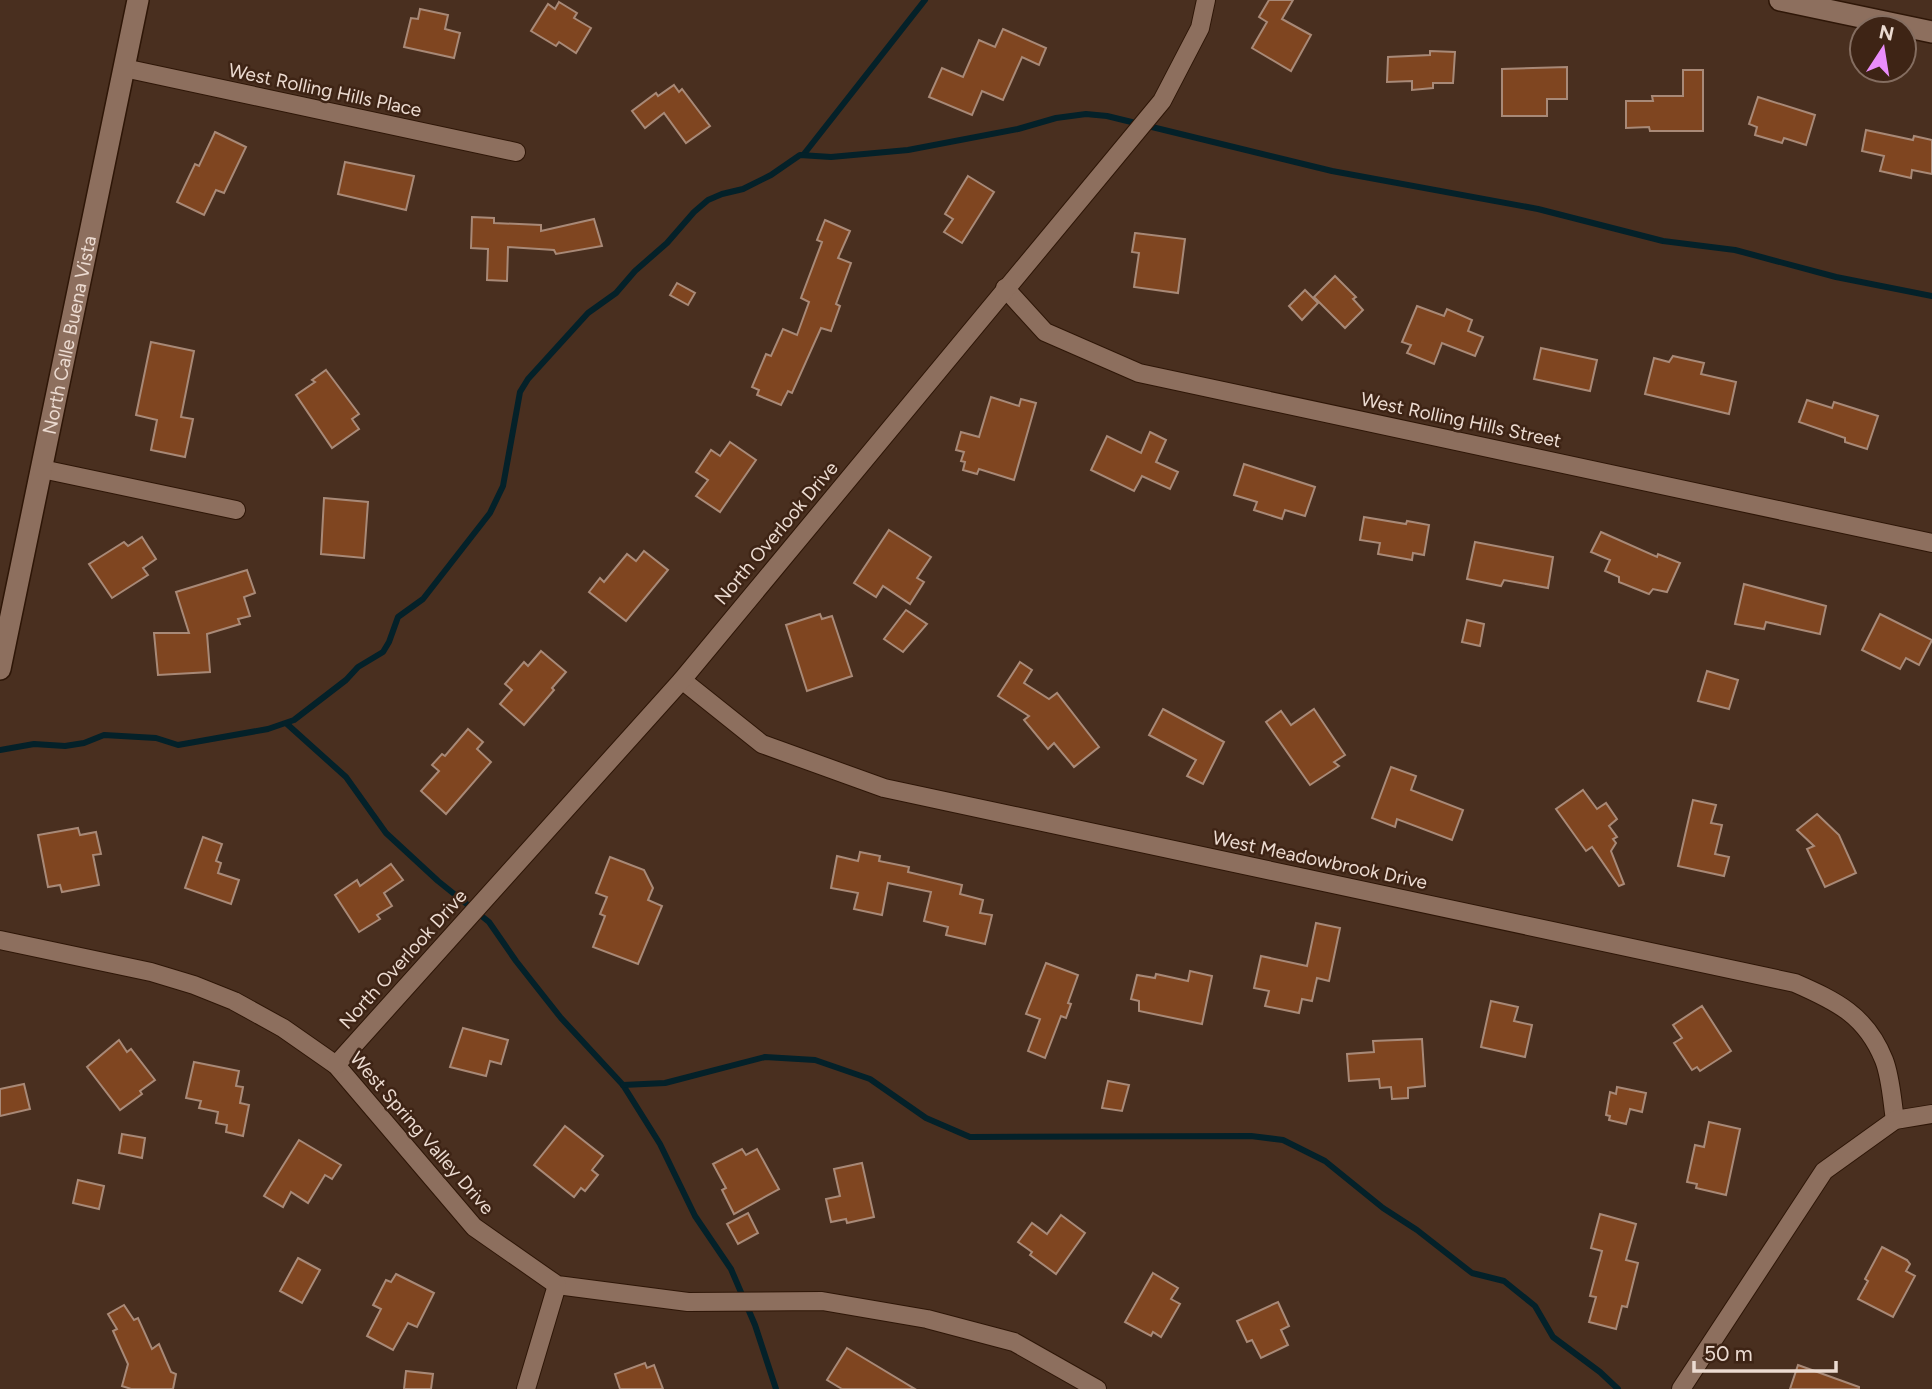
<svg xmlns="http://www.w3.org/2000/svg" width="1932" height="1389" font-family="Figtree,sans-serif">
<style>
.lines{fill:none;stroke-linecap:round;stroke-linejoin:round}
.stream{stroke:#042129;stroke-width:6}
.building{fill:#7f4520;stroke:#a88977;stroke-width:2}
.minor-casing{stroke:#2e1607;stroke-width:20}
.tertiary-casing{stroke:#2e1607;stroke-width:24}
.minor{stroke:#8d6f5e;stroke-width:18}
.tertiary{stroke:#8d6f5e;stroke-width:21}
.labels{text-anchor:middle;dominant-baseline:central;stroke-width:5;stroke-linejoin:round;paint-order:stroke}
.street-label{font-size:19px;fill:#ecdbd1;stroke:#3e2415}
</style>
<rect width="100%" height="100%" fill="#492f1f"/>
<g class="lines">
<g class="stream">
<polyline points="804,154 925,0"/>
<polyline points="287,724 346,777 386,833 438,881 489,922 516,961 561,1018 623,1085 660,1144 695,1216 731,1269 755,1325 776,1389"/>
<polyline points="0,750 34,744 65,746 84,743 104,735 156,738 178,745 268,729 294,720 346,680 358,667 383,652 389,642 398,617 423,599 490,513 503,486 520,392 528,379 588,313 616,293 635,271 667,243 694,212 708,200 722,194 743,189 771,175 800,155 831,157 908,150 1018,129 1056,118 1086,114 1107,116 1332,171 1538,209 1663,241 1735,250 1836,277 1932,296"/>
<polyline points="623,1085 665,1083 765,1057 815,1060 870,1079 926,1118 970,1137 1251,1136 1283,1140 1325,1161 1383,1208 1417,1230 1472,1273 1504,1281 1535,1306 1553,1337 1600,1372 1618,1389"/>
</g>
</g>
<g class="building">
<polygon points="1269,0 1293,0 1282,19 1311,35 1291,71 1252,48 1267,22 1259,17"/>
<polygon points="559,2 577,13 574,18 591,28 576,53 559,42 556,46 531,31 548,4 555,9"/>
<polygon points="420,9 448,15 445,29 460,33 454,58 404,47 411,18 418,19"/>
<polygon points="1003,29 1046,48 1039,65 1022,57 1003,100 982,91 972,115 929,97 942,68 963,77 979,40 995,47"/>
<polygon points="1430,51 1455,52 1453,83 1433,83 1433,88 1412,90 1412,81 1387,82 1388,57 1430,55"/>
<polygon points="1567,67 1567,99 1547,99 1547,116 1502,116 1502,69"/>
<polygon points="1683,70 1703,70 1703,131 1650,131 1649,127 1626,128 1626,101 1653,101 1652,96 1683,96"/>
<polygon points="674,85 679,92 682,89 710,126 686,143 664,113 645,128 632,111 656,93 658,96"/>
<polygon points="1758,97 1815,115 1806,145 1784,138 1782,143 1755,135 1757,127 1749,124"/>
<polygon points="1866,130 1913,140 1914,136 1932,140 1932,174 1912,170 1911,178 1880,171 1884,156 1862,151"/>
<polygon points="215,132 246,147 224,193 216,190 204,215 177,202 195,164 199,166"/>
<polygon points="345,162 414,176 406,210 338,194"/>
<polygon points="968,176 994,192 962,243 944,232 953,219 945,214"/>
<polygon points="472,217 494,218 494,223 541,225 541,231 594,219 602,246 556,254 554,250 508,247 507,281 487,280 488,249 471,248"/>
<polygon points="825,220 850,231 838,258 851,263 836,304 840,306 831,331 821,328 792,393 788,391 781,405 757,395 759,390 752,387 766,354 771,356 783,329 797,335 809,302 801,298 822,242 817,240"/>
<polygon points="1135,233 1185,239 1178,293 1134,287 1139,253 1132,252"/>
<polygon points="1335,276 1356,297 1353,299 1363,310 1345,328 1314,297"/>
<polygon points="677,283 695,293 688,305 670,295"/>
<polygon points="1305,290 1318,303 1302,320 1289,306"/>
<polygon points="1417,306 1444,316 1447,309 1472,320 1468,331 1483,337 1475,356 1442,343 1434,364 1407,353 1411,345 1402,342"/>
<polygon points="151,342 194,351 181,417 193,419 185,457 151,450 157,420 136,415"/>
<polygon points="1541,348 1597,360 1590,391 1534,379"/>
<polygon points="1673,356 1704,363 1701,374 1736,382 1729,414 1645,394 1654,358 1669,362"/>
<polygon points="326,370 359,414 352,419 359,429 332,448 296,395 315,382 312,380"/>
<polygon points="991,397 1019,406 1021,399 1036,403 1014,480 979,469 977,474 963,470 965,462 961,461 964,452 956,450 961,432 979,437"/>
<polygon points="1807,400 1832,408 1834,402 1878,416 1867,449 1845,442 1845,438 1799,422"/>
<polygon points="1150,432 1166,440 1156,462 1178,472 1170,489 1142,476 1134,491 1091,470 1107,436 1141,453"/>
<polygon points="730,442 756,460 720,512 696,496 708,480 696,472 711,450 720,456"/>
<polygon points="1244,464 1315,487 1305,516 1285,510 1282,519 1254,510 1257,502 1234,495"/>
<polygon points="324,498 368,502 364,558 321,554"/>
<polygon points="1364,517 1406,524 1407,521 1429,525 1424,555 1413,553 1412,560 1378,554 1380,543 1360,540"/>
<polygon points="889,530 931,557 917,578 924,582 910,604 883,586 876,597 854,583"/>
<polygon points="1601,532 1657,557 1658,554 1680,563 1667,592 1653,589 1649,594 1619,582 1619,577 1605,571 1610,560 1591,552"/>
<polygon points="142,537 156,559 143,568 148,575 112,598 89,564 124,542 128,546"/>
<polygon points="1475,542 1553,557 1548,588 1504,580 1501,586 1467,579"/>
<polygon points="644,551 668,570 626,621 589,592 600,578 604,582 627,554 636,561"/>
<polygon points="247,570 255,593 244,597 250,616 238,619 240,624 207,634 210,672 158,675 154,633 189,633 176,592"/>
<polygon points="1744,584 1826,606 1820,634 1766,622 1764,629 1735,624"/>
<polygon points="906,610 927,624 903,652 884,639"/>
<polygon points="820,614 822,619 832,616 852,676 807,691 786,625"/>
<polygon points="1880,614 1932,640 1919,665 1906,658 1900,669 1862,650"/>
<polygon points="1467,620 1484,624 1480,646 1462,642"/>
<polygon points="541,651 566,672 552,688 554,690 524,725 500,704 512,690 505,684 524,662 528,666"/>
<polygon points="1020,662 1032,670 1024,683 1049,699 1057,693 1099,747 1074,767 1054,743 1048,749 1024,720 1029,716 998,696"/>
<polygon points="1707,671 1738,680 1729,709 1698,701"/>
<polygon points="1163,709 1224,742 1203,784 1187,776 1196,760 1149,735"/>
<polygon points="1314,709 1345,755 1334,762 1339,766 1310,785 1266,722 1281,711 1291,725"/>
<polygon points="468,729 483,742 477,749 491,762 446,814 421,791 439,771 432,765 442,754 445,756"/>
<polygon points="1391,767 1416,776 1411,790 1463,810 1452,840 1397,819 1395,827 1372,818"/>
<polygon points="1583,790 1597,809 1606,803 1617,819 1609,826 1617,837 1613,839 1616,843 1611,851 1624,884 1619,886 1592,847 1586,851 1556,809"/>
<polygon points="1693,800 1716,805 1711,823 1722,825 1715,854 1729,857 1724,876 1678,866"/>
<polygon points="1817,814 1839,835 1856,873 1825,887 1807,849 1814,846 1797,830"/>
<polygon points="78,828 80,835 96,832 101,854 93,855 99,885 62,892 60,885 48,887 38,835"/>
<polygon points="203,837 222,844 216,861 221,863 218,873 239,880 231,904 185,888"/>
<polygon points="860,852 880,856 879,861 909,867 908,872 962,885 960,894 983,900 980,913 992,915 985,944 946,935 948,927 924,921 931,892 888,883 882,915 854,909 858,893 831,888 837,856 858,861"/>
<polygon points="610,857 644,870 653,888 648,900 662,906 638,964 593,947 605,916 600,914 607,897 596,893"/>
<polygon points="391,864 403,880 384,893 392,906 377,915 380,919 359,932 335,895 357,880 360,886"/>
<polygon points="1316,923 1340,928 1329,981 1317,978 1312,1001 1302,999 1299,1013 1265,1006 1269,991 1254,988 1261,956 1307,966"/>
<polygon points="1046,963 1078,975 1068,1003 1071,1004 1066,1018 1061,1016 1045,1058 1028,1051 1040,1019 1026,1014"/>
<polygon points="1190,971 1212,976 1202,1024 1139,1011 1139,1001 1131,999 1137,975 1155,978 1156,974 1188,981"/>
<polygon points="1491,1001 1518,1007 1514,1021 1532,1025 1525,1057 1481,1047"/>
<polygon points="1702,1006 1731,1051 1700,1071 1697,1067 1692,1070 1674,1043 1682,1038 1673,1025"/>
<polygon points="463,1028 508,1040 501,1064 490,1061 486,1076 450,1067"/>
<polygon points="1422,1039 1425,1086 1408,1088 1408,1098 1392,1099 1391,1087 1380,1088 1379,1079 1349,1081 1347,1054 1374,1052 1373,1041"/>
<polygon points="119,1040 127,1052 131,1049 155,1080 140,1091 142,1094 120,1110 87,1067"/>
<polygon points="194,1062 239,1071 236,1086 243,1087 240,1103 249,1105 243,1136 226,1132 227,1125 216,1123 218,1112 199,1108 201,1101 186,1098"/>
<polygon points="1108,1081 1129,1085 1122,1111 1102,1108"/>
<polygon points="24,1084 30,1109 0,1116 0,1089"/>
<polygon points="1617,1087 1646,1093 1642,1112 1630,1109 1626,1124 1609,1120 1610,1116 1606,1115 1610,1092 1616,1094"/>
<polygon points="1709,1122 1740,1129 1726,1195 1696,1188 1697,1184 1687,1182 1695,1145 1704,1147"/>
<polygon points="565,1126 603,1156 592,1170 598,1175 585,1191 581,1188 574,1197 534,1165"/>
<polygon points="122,1134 145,1138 142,1158 119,1153"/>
<polygon points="299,1140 341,1165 332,1179 325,1175 308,1203 291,1192 283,1207 264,1196"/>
<polygon points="742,1149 746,1155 757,1149 779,1189 734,1214 722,1190 726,1188 713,1164"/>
<polygon points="862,1163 874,1217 847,1223 846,1219 831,1222 826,1199 840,1196 834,1169"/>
<polygon points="78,1180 104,1186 99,1209 73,1203"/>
<polygon points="748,1213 758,1233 738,1244 727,1224"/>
<polygon points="1600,1214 1636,1224 1626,1260 1638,1263 1627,1307 1622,1306 1616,1329 1589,1322 1596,1297 1590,1296 1602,1251 1591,1248"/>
<polygon points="1061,1215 1085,1233 1056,1274 1030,1255 1032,1252 1018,1242 1032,1223 1047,1234"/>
<polygon points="1882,1247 1907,1260 1910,1264 1906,1271 1915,1276 1893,1317 1858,1299 1868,1281 1865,1279"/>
<polygon points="298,1258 320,1270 302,1303 280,1291"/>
<polygon points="1153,1273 1178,1288 1171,1299 1180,1304 1161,1337 1153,1332 1151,1336 1125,1322"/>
<polygon points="396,1274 434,1293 417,1327 408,1323 393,1350 367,1336 381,1309 373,1305 386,1280 391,1282"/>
<polygon points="1278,1302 1289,1326 1281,1330 1288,1345 1261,1358 1252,1340 1247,1342 1237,1321"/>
<polygon points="124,1305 134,1320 138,1318 152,1349 159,1344 171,1372 176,1374 173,1389 131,1389 122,1386 128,1364 113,1331 117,1329 108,1314"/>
<polygon points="847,1348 915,1389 842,1389 827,1380"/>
<polygon points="645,1363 647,1368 654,1365 663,1389 620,1389 615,1374"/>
<polygon points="1798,1365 1859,1387 1859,1389 1790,1389"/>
<polygon points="406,1371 433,1374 431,1389 404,1389"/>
</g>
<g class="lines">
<g class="minor-casing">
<g id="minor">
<polyline points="124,68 516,152"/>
<polyline points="1005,288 1045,332 1139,373 1932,543"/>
<polyline points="42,469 236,510"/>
<path d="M 682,680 L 762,744 L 884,788 L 1795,983 C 1836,1001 1866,1015 1884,1060 C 1891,1078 1892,1101 1895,1120"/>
<polyline points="0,940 151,972 194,985 234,1001 283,1028 336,1065 474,1227 557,1285 688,1302 822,1301 927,1319 1014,1342 1097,1389"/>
<polyline points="336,1065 682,680 1162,101 1200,28 1206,0"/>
<polyline points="526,1389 557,1285"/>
<polyline points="1681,1389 1824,1171 1895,1120 1932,1114"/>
</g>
</g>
<g class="tertiary-casing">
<g id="tertiary">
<polyline points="1780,0 1932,32"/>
<path id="s1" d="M 0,669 L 138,0"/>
</g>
</g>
<use href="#minor" class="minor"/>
<use href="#tertiary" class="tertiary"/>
</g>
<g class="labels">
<g class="street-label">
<text transform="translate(325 90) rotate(12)">West Rolling Hills Place</text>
<text stroke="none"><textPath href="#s1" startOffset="341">North Calle Buena Vista</textPath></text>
<text transform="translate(1461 420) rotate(12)">West Rolling Hills Street</text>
<text transform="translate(776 533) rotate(-50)">North Overlook Drive</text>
<text transform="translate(1320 860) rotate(12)">West Meadowbrook Drive</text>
<text transform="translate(403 959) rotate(-48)">North Overlook Drive</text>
<text transform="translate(422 1133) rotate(49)">West Spring Valley Drive</text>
</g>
</g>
<g transform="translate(1883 49) rotate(12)"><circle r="33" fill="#3e2415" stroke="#846d60" stroke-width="2"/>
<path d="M0-5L12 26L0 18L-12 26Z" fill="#ea8dfc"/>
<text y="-10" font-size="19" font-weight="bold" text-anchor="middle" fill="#ecdbd1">N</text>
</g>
<path d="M1694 1361v10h142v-10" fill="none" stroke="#ecdbd1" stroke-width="3.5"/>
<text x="1704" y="1361" font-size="21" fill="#ecdbd1" stroke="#3e2415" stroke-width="5" paint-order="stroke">50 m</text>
</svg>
